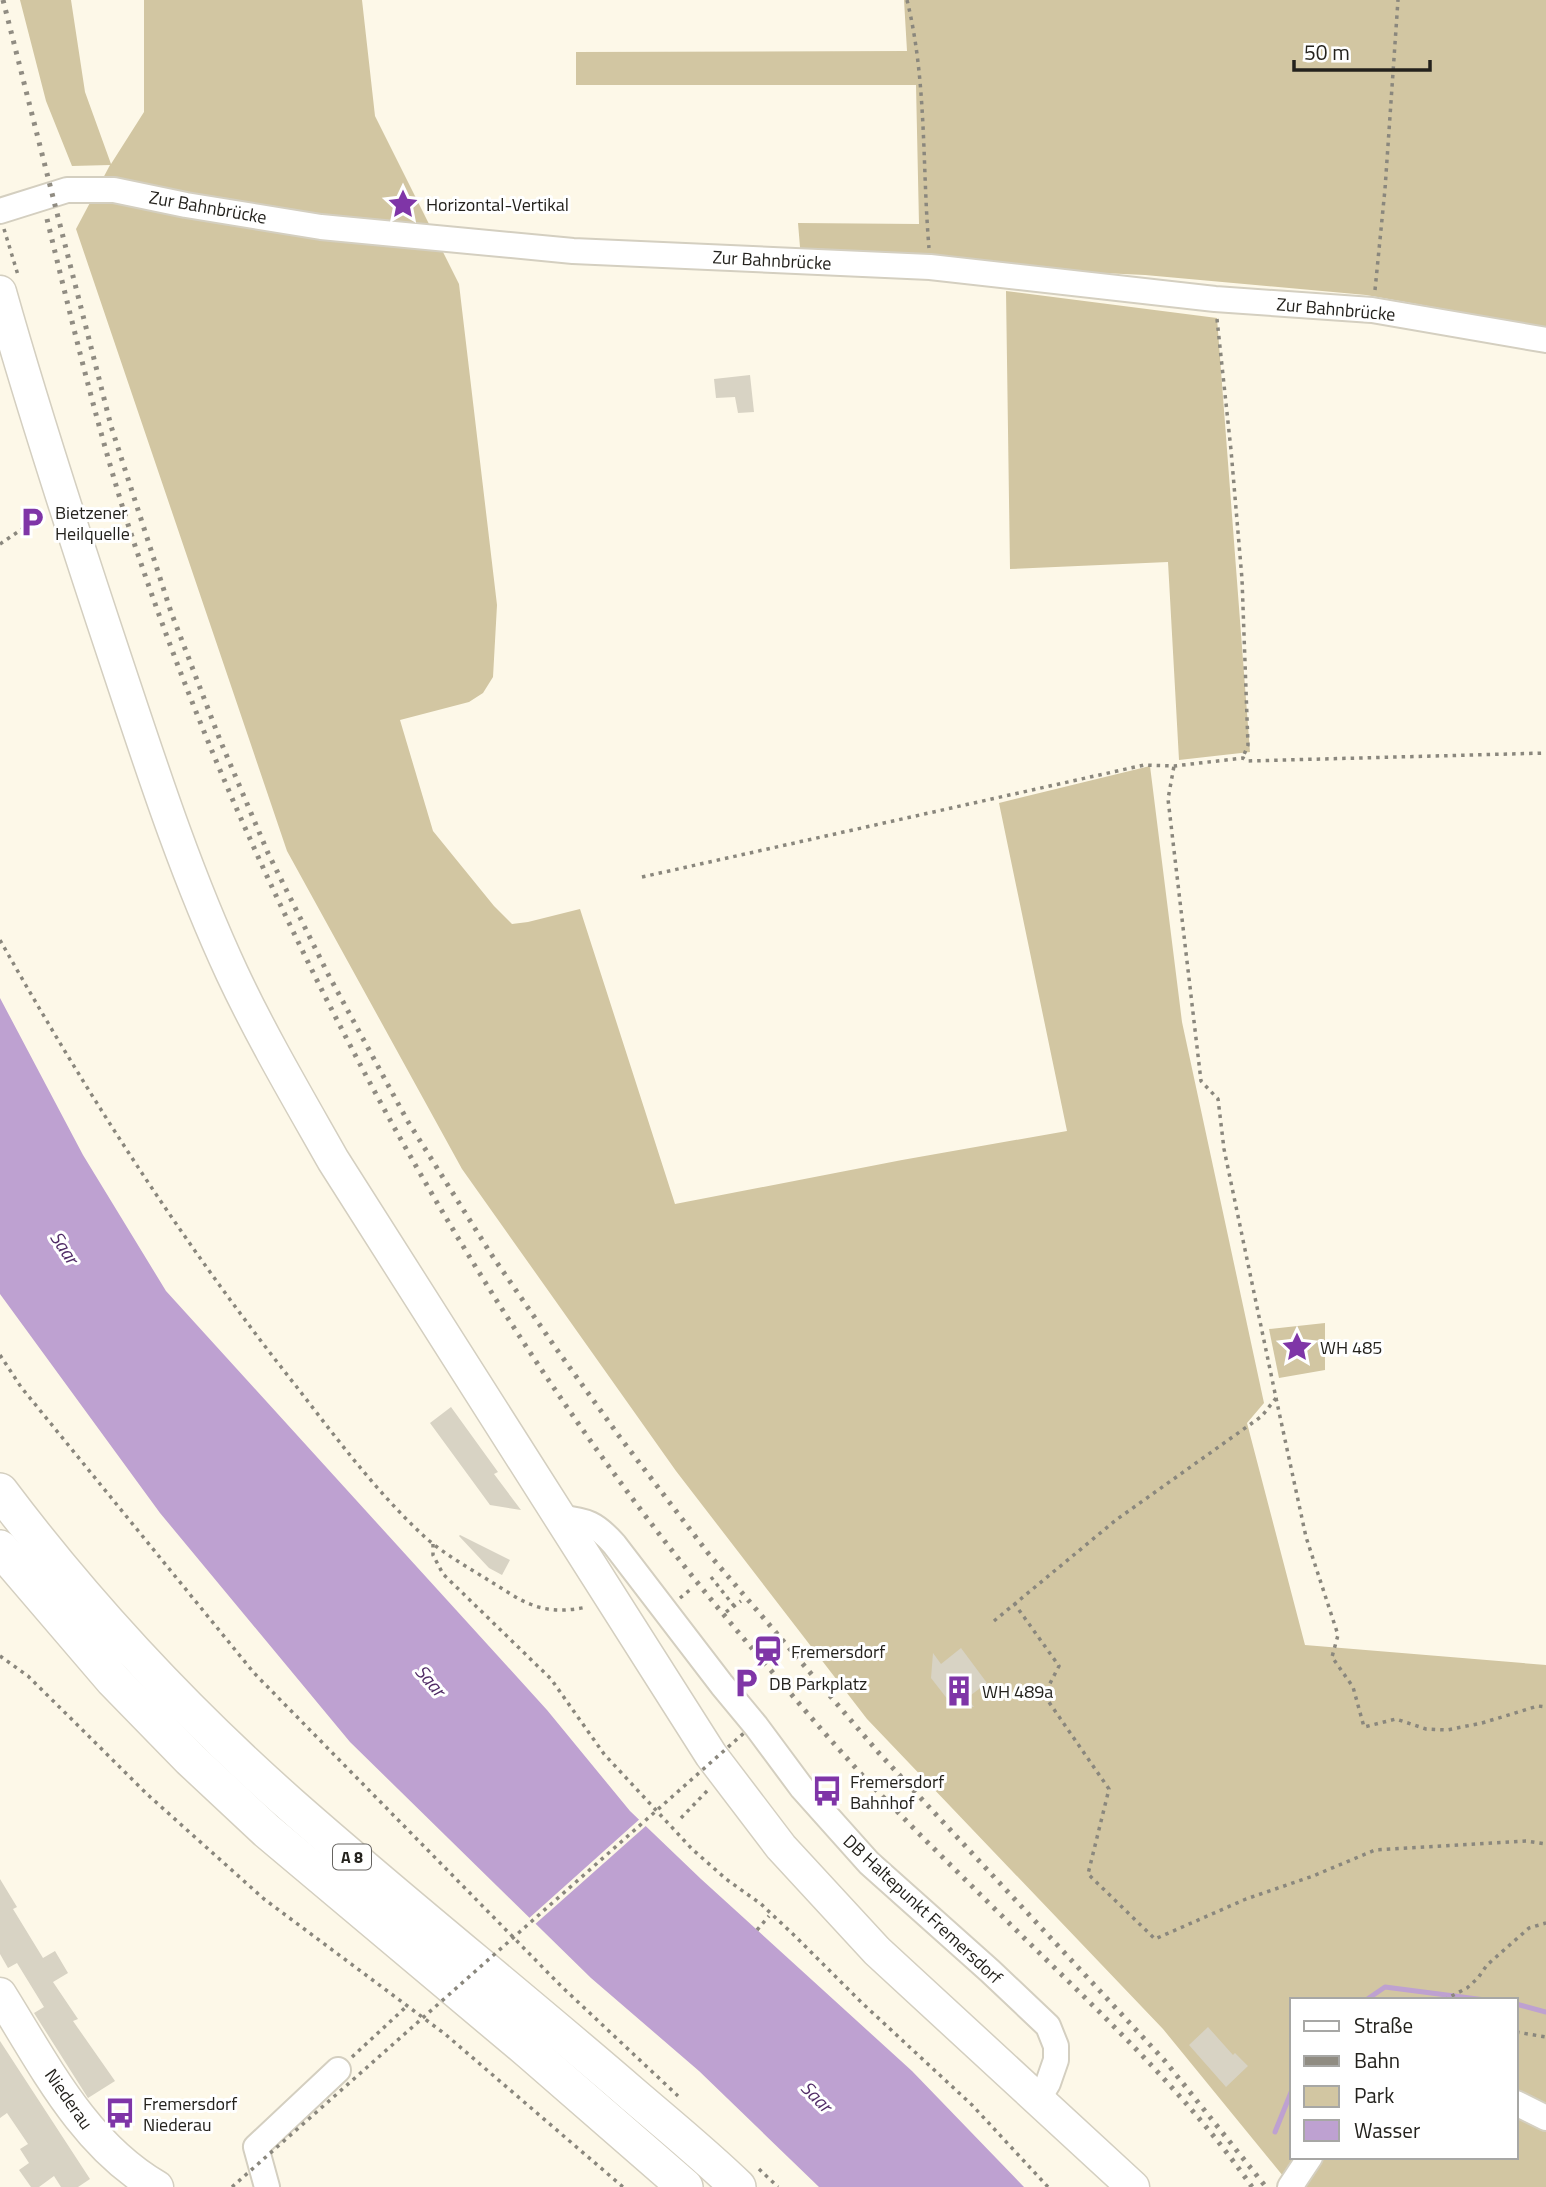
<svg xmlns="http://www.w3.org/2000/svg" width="1546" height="2187" font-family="'Titillium Web',sans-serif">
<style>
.green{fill:#d2c6a2;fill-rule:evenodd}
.water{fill:#bea1d1}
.pier{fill:#fdf8e8}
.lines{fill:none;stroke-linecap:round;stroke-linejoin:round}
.stream{stroke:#bea1d1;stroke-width:5}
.building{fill:#d8d3c4}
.minor-casing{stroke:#d4cfc0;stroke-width:28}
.major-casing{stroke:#d4cfc0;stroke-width:35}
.highway-casing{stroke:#d4cfc0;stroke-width:38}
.path{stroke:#8a877d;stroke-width:3.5;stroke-dasharray:3.5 5;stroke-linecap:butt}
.minor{stroke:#fff;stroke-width:24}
.major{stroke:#fff;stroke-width:32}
.highway{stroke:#fff;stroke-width:35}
.rail{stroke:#908c82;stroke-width:5;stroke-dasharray:3.5 7;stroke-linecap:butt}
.path-bridge{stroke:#8a877d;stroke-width:3.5;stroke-dasharray:3.5 5;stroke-linecap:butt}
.labels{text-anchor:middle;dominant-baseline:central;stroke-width:6;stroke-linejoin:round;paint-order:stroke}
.shield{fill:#fff;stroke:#666461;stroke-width:2}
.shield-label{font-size:16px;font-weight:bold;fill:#24221d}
.poi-label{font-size:18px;fill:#24221d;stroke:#fff;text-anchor:start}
.street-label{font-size:18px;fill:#24221d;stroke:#fff}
.water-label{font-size:19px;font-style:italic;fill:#502b66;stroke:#fff}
</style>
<rect width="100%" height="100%" fill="#fdf8e8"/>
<g class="green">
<path d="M 20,0 L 71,0 L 85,92 L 111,164 L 144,112 L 144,0 L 362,0 L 375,116 L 459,284 L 497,605 L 493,677 L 483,693 L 469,702 L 400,720 L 433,831 L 494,906 L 512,924 L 528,922 L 580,909 L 675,1204 L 902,1160 L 1067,1131 L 999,803 L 1150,766 L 1182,1022 L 1264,1403 L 1247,1423 L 1305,1645 L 1546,1665 L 1546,2187 L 1292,2187 L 1163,2029 L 867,1719 L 676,1471 L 462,1169 L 287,851 L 76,229 L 110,165 L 72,166 L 46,101 ZM 1292,2000 L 1516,2000 L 1516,2157 L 1292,2157 Z"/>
<polygon points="904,0 1546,0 1546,327 1366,295 1145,275 801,259 798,223 919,224 916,85 576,85 576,52 907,51"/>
<polygon points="1006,291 1217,318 1250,752 1179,760 1168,562 1010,569"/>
<polygon points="1325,1323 1325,1370 1279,1378 1269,1329"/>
</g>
<polygon class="water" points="0,998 83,1155 166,1291 547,1710 630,1811 701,1879 912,2071 1024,2187 819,2187 699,2071 591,1978 350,1742 160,1513 0,1294"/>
<polygon class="pier" points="642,1817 648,1824 533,1926 527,1920"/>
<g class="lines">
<g class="stream">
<polyline points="1366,2000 1385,1987 1485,2000"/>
<polyline points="1516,2004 1546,2012"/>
<polyline points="1275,2132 1292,2090"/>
</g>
</g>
<g class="building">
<polygon points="750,375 754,412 738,413 735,397 716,398 714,379"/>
<polygon points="451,1407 498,1472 494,1474 521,1510 490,1505 430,1423"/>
<polygon points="460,1535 510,1560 502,1575 489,1568 459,1536"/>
<polygon points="961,1648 987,1683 967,1698 974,1707 952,1705 931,1678 933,1653 941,1664"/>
<polygon points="0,1879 17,1907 13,1909 43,1958 55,1951 68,1973 53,1982 78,2019 73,2021 115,2081 88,2098 34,2013 44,2007 17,1963 8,1968 0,1954"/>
<polygon points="1208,2027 1233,2055 1235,2053 1248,2066 1226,2087 1189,2045"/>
<polygon points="0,2041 90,2179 78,2187 61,2187 54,2176 39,2187 31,2187 19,2170 29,2163 20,2149 28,2144 7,2113 0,2118"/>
</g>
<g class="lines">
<g class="minor-casing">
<g id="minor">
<polyline points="0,211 67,190 114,190 186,205 321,227 573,251 930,267 1215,299 1372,310 1546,340"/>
<path d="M 560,1518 C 587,1520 596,1524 614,1544 L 722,1685 L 756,1726 L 802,1788 L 869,1863 L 990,1971 L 1048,2026 L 1056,2046 L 1056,2060 L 1048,2083 L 1039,2098"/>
<polyline points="1516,2103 1546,2118"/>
<polyline points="267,2187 256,2147 338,2070"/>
<polyline points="1290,2187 1310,2157"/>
</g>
</g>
<g class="major-casing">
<g id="major">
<path d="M 0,292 C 35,416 75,538 116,661 C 151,766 185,872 232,973 C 262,1037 298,1098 333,1160 L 711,1755 L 781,1847 L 877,1951 L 1133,2187"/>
<path d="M 0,1994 C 44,2064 83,2144 157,2187"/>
</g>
</g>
<g class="highway-casing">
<g id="highway">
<path d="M 0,1491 C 85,1604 185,1711 291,1805 C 402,1903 519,1996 631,2093 C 667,2124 704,2154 738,2187"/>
<polyline points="0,1548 113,1680 190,1759 267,1831 530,2052 685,2187"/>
</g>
</g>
<g class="path">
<path d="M 907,0 C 927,81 922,166 929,248"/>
<polyline points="4,229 18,275"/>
<polyline points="1375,290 1385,189 1398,0"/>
<polyline points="1217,319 1231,450 1242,579 1248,745 1243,757"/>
<polyline points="0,544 28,525 43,520"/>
<polyline points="642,877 1144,765 1174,766 1243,758 1247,761 1546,753"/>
<path d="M 0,940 C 88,1096 184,1245 296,1386 C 337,1439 378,1494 427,1539 C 447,1556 471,1569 493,1583 C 505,1590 517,1599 530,1604 C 549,1612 568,1611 587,1607"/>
<polyline points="0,1355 21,1387 254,1673 561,1986 678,2096"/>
<polyline points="1276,1398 1306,1537 1338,1635 1332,1657 1353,1687 1364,1727 1396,1719 1426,1729 1447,1730 1482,1723 1538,1706 1546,1707"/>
<polyline points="433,1544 433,1555 443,1574 551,1679 604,1754 692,1849 726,1879 761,1904 796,1937 861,2002 972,2105 1048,2187"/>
<polyline points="711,1577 734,1606"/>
<polyline points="680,1598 691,1589"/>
<polyline points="1014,1603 1059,1666 1044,1695 1109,1789 1088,1874 1155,1939 1246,1899 1313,1876 1375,1850 1526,1841 1546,1844"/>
<polyline points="726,1612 741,1601"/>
<polyline points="994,1621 1116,1520 1262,1416 1276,1398 1224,1149 1218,1099 1201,1081 1168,799 1174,766"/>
<polyline points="0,1656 28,1676 148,1795 264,1899 445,2034 623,2187"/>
<polyline points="681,1818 708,1790"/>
<polyline points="757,1930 769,1916"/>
<polyline points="1444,2000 1467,1988 1478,1978 1487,1965 1529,1928 1546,1923"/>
<polyline points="1516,2032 1546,2037"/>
<polyline points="352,2057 407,2006"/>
<polyline points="759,2169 778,2187"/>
</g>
<use href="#minor" class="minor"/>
<use href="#major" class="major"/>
<use href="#highway" class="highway"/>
<g class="rail">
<polyline points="3,0 111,426 171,612 220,740 268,853 328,974 407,1120 491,1254 555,1347 619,1436 708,1553 878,1752 1165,2061 1266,2187"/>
<path d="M 47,219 C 71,318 95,418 125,515 C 174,668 237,818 308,962 C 429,1209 582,1453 763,1661 C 796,1700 829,1739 864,1777 C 912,1828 963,1877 1013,1927 C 1095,2008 1186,2092 1252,2187"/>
</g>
<polyline class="path-bridge" points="232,2187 744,1733"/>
</g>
<defs>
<g id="sight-bare" transform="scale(2.415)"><path d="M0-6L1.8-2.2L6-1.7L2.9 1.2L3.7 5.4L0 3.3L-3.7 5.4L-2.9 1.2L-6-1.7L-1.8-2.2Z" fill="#7f35a7" stroke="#fff" stroke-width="2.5" paint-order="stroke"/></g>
<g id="parking-bare" transform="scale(2.415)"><path d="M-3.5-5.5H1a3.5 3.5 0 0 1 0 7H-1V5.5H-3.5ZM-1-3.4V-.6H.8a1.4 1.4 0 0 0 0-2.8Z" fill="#7f35a7" stroke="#fff" stroke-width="2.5" paint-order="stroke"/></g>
<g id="station-bare" transform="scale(2.415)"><path d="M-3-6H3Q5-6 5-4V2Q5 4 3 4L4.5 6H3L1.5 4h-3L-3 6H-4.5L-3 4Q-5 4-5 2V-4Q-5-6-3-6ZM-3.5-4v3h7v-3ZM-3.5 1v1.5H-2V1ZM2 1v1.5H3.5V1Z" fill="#7f35a7" stroke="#fff" stroke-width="2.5" paint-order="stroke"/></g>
<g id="building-bare" transform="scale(2.415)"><path d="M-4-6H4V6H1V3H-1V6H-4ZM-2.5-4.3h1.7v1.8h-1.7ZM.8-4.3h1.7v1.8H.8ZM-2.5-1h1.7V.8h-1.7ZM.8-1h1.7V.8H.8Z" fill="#7f35a7" stroke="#fff" stroke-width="2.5" paint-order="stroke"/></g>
<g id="bus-bare" transform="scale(2.415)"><path d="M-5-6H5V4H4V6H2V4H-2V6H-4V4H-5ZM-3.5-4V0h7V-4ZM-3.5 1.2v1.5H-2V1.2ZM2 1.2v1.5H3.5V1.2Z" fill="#7f35a7" stroke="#fff" stroke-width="2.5" paint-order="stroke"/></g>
</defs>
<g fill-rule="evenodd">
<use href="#sight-bare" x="403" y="204"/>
<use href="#parking-bare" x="32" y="522"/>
<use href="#sight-bare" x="1297" y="1347"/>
<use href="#station-bare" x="768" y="1651"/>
<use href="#parking-bare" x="746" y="1683"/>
<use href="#building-bare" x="959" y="1691"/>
<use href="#bus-bare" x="827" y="1791"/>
<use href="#bus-bare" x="120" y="2113"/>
</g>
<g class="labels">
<rect class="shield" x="333" y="1844.5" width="38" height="25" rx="5"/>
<g class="shield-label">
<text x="352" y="1857">A 8</text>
</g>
<g class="poi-label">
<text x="426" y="204">Horizontal-Vertikal</text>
<text x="55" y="512">Bietzener<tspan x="55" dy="21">Heilquelle</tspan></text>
<text x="1320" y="1347">WH 485</text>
<text x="791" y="1651">Fremersdorf</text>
<text x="769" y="1683">DB Parkplatz</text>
<text x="982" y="1691">WH 489a</text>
<text x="850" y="1781">Fremersdorf<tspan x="850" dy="21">Bahnhof</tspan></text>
<text x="143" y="2103">Fremersdorf<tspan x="143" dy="21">Niederau</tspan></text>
</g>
<g class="street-label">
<text transform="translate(208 207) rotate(10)">Zur Bahnbrücke</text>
<text transform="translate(772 260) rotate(3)">Zur Bahnbrücke</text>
<text transform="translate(1336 309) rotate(5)">Zur Bahnbrücke</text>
<text transform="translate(923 1909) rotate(43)">DB Haltepunkt Fremersdorf</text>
<text transform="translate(69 2099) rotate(55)">Niederau</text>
</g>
<g class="water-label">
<text transform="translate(65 1247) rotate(56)">Saar</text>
<text transform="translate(431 1680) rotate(49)">Saar</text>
<text transform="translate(817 2096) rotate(45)">Saar</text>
</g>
</g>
<rect x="1290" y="1998" width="228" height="161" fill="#ffffff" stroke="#a7a7a5" stroke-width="2"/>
<rect x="1304" y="2021" width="35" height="10" fill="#ffffff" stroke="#a7a7a5" stroke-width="2"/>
<text x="1354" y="2033" font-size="21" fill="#24221d">Straße</text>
<rect x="1304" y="2056" width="35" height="10" fill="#908c82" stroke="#a7a7a5" stroke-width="2"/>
<text x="1354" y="2068" font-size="21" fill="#24221d">Bahn</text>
<rect x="1304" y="2086" width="35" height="21" fill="#d2c6a2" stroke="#a7a7a5" stroke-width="2"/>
<text x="1354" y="2103" font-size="21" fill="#24221d">Park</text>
<rect x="1304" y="2120" width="35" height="21" fill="#bea1d1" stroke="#a7a7a5" stroke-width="2"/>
<text x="1354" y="2138" font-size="21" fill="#24221d">Wasser</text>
<path d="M1294 60v10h136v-10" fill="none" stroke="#24221d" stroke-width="3.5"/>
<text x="1304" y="60" font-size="21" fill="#24221d" stroke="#ffffff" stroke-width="5" paint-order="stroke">50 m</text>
</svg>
